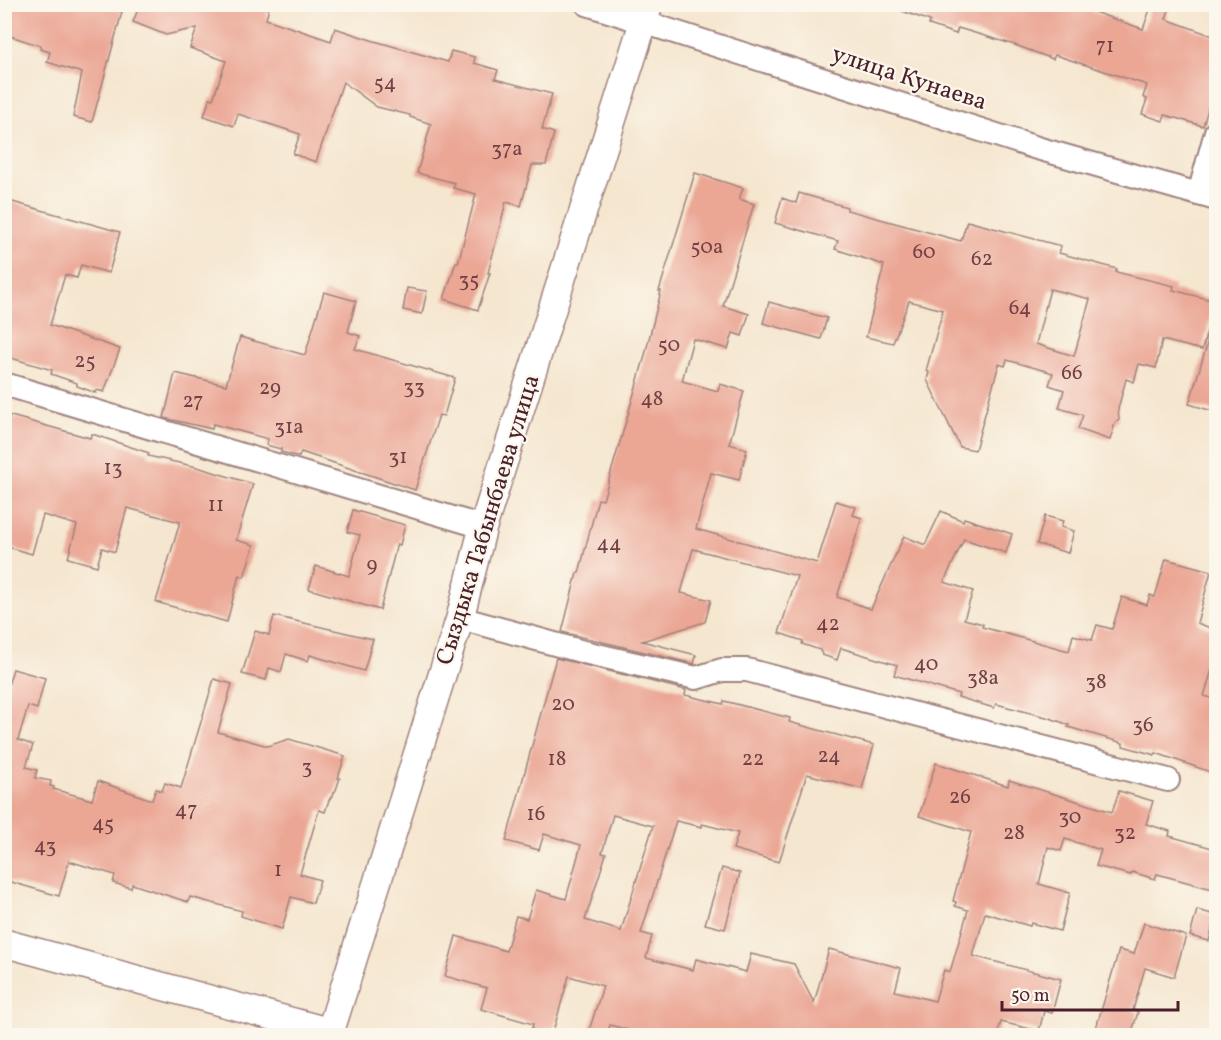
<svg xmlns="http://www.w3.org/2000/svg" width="1221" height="1040" font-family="Vollkorn,serif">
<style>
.building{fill:#eba694;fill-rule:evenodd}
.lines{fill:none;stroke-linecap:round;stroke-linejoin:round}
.minor-casing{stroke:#a0827d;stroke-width:26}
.tertiary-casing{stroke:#a0827d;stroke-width:30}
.minor{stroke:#fff;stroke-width:22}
.tertiary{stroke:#fff;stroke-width:27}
.labels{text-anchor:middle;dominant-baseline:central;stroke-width:4.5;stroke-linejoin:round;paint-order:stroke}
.number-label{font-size:21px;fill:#724145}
.street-label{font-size:24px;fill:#4a1f2b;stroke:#fbf7ec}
</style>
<rect width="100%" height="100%" fill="#fbf7ec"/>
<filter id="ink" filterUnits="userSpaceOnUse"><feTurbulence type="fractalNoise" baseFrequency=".0167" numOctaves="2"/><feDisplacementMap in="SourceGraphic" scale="12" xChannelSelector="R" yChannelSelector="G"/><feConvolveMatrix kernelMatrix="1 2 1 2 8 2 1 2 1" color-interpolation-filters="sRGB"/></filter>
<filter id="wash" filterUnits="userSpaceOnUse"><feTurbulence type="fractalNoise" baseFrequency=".008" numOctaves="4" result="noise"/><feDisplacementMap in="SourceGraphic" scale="24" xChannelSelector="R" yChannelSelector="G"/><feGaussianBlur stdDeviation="1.35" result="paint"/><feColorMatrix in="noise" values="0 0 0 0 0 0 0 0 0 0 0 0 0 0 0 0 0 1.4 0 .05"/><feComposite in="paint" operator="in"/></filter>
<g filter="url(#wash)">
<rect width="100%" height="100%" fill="#f5e6cf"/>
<g id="blocks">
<g class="building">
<polygon points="4,4 93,4 122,12 92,122 73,117 82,73 47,62 50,52 40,49 41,46 4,34"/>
<polygon points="140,4 270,4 266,19 331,41 335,28 371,40 448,62 451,51 475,57 474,63 498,70 495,79 552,94 542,129 554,133 546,165 532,165 521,206 506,202 488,273 490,273 478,310 444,299 456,262 458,263 476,194 453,188 455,183 417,173 431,124 410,117 410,115 377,107 343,82 316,162 293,154 300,134 238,114 234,126 204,116 210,98 213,99 226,61 190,48 197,28 166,35 133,22"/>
<polygon points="892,4 1093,4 1091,11 1143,29 1152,4 1171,4 1166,19 1216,37 1216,81 1203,126 1165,115 1163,121 1142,114 1147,99 1143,97 1147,85 1055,55 1053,59 1015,45 958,28 956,34 929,25 930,21 891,7"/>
<polygon points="695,173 743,188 739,199 754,204 723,306 749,314 742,336 733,333 728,349 693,339 682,381 718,391 720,384 744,391 729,444 747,449 739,480 711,473 696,529 817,563 836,501 856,507 853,515 862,518 837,597 871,609 904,536 925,545 941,511 963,521 964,518 1012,534 1006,553 964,539 944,582 973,591 964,619 983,624 982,627 1069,651 1073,635 1092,640 1097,625 1112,629 1122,597 1147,605 1150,595 1155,597 1166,559 1211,571 1197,623 1216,630 1216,657 1204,696 1216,699 1216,774 1156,753 1155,755 1123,746 1123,743 1068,727 1069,725 1050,718 996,704 994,708 958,697 959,694 894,675 897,665 841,648 837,660 822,655 820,650 802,644 803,641 779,633 797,576 693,549 681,593 711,600 705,622 642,641 696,655 694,664 562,632 577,573 579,573 598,499 603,500 622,435 644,359 661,291 659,291"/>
<path d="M 799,193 L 847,207 L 847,210 L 961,241 L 967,221 L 1061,246 L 1059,253 L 1117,269 L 1116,272 L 1174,286 L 1173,290 L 1215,301 L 1202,350 L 1162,340 L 1156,368 L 1139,364 L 1134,382 L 1126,379 L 1118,409 L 1119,420 L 1115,423 L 1110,440 L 1078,429 L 1083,415 L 1059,408 L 1064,390 L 1049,385 L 1053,373 L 1007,360 L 1005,366 L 999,364 L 975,450 L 960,447 L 927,380 L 929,372 L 926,371 L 943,310 L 909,301 L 893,343 L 866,337 L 884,265 L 835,249 L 838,241 L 775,223 L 782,198 L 796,203 ZM 1050,289 L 1090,299 L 1074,356 L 1036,344 Z"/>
<polygon points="9,201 120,232 109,273 81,265 77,278 65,275 50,325 120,349 104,392 97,390 96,393 77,386 77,383 51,374 52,370 4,356 4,216"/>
<polygon points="407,288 427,291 422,314 403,310"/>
<polygon points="324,292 356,301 348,332 360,336 355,349 455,378 444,416 439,415 415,490 301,452 299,457 281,452 281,449 266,445 268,439 213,424 212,429 164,418 175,373 226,385 240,337 305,355"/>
<polygon points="769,302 827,318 821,339 763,323"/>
<polygon points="1212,328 1216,328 1216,412 1189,404"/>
<polygon points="4,414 90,438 92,434 149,453 148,456 197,467 253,484 236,540 254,545 244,577 239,575 227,622 156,602 180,522 127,508 115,552 102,548 97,566 68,558 77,525 43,515 32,554 4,546"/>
<polygon points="353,510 405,525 400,545 397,544 380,610 309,589 316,566 349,576 360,535 347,532"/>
<polygon points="1045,516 1063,521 1061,527 1074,531 1068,553 1037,544"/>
<polygon points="274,616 373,639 364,671 310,655 308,661 286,654 281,672 269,668 266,680 242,674 255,631 269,635"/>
<path d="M 556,658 L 686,690 L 685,695 L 723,704 L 724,701 L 790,718 L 789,722 L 874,745 L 862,789 L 807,774 L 779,862 L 733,849 L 738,833 L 702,824 L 702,827 L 676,821 L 641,933 L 652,936 L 646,958 L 693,970 L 696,959 L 746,972 L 751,954 L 794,964 L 814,1003 L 829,949 L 901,968 L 895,991 L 935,1001 L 944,970 L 950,972 L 968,910 L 955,906 L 956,902 L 953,901 L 971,832 L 919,816 L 936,763 L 1008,786 L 1009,780 L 1112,812 L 1119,791 L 1153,801 L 1146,824 L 1170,831 L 1169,836 L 1216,849 L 1216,890 L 1157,874 L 1155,879 L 1132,872 L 1131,875 L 1096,866 L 1101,850 L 1065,839 L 1061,851 L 1048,847 L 1039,884 L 1070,893 L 1060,931 L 1031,923 L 1030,926 L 985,913 L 973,956 L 1061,979 L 1052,1013 L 1044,1011 L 1039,1031 L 1001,1022 L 997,1035 L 646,1035 L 610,1025 L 607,1035 L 604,1035 L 589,1031 L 603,986 L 569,976 L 552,1035 L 530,1035 L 533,1024 L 481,1009 L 487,988 L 445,976 L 456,936 L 506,951 L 516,916 L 527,919 L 536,890 L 566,899 L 581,845 L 544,834 L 539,850 L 506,841 ZM 613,815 L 653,826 L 621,931 L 585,920 L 606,854 L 602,853 Z"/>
<polygon points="13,669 45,678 37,709 28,706 18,740 33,745 26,767 37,770 35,778 51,781 50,786 54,787 53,789 92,800 98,781 152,800 156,789 162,791 165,783 181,788 214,679 232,684 218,732 268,746 289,739 345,756 338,778 340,778 336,790 329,800 325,812 319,810 300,874 320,880 313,903 291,897 282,929 241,916 242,911 190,897 188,902 132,884 131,888 113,883 115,875 69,861 59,896 4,880 4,698"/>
<polygon points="722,868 740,873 725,929 705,924"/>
<polygon points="1197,910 1216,915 1209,941 1190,936"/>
<polygon points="1144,923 1186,936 1174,977 1145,968 1133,1010 1138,1012 1131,1035 1094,1035 1119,950 1134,954"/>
</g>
</g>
</g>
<g filter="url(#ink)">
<use href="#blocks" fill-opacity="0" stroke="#a0827d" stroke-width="1.5"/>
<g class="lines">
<g class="minor-casing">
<g id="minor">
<polyline points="587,4 1037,148 1216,199"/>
<polyline points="1199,194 1216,132"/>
<polyline points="4,384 483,527"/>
<polyline points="460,618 584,652 696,678 722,670 747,670 1168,780"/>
</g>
</g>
<g class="tertiary-casing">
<g id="tertiary">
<polyline points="4,943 330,1032"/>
<polyline points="329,1036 460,618 483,527 649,4"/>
</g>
</g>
<use href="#minor" class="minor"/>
<use href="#tertiary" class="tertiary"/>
</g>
</g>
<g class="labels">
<g class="number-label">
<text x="1105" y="46">71</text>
<text x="385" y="83">54</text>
<text x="507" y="149">37а</text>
<text x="707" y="247">50а</text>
<text x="924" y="252">60</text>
<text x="982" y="259">62</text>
<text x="469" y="280">35</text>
<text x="1020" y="308">64</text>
<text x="669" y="345">50</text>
<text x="85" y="361">25</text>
<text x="1072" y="373">66</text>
<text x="414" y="387">33</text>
<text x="270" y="388">29</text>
<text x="652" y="399">48</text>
<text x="193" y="401">27</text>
<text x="289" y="427">31а</text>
<text x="398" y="457">31</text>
<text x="113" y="468">13</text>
<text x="216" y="505">11</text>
<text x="609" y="544">44</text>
<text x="372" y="565">9</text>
<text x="828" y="624">42</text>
<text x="926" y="664">40</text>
<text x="983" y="678">38а</text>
<text x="1096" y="682">38</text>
<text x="563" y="704">20</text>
<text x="1143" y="725">36</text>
<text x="829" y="756">24</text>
<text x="557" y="759">18</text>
<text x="753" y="759">22</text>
<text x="307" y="767">3</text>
<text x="960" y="797">26</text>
<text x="186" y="810">47</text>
<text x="536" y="814">16</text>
<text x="1070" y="817">30</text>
<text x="103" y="824">45</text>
<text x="1014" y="833">28</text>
<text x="1125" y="833">32</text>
<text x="45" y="846">43</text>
<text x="278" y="870">1</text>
</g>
<g class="street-label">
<text transform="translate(909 79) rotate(18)">улица Кунаева</text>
<text transform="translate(489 520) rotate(-73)">Сыздыка Табынбаева улица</text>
</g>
</g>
<rect width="1221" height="1040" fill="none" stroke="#fbf7ec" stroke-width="24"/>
<path d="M1002 1001v9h176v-9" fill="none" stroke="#4a1f2b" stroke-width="3"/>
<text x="1011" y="1001" font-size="18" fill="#4a1f2b" stroke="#fbf7ec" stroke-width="4.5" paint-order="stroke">50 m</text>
</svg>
